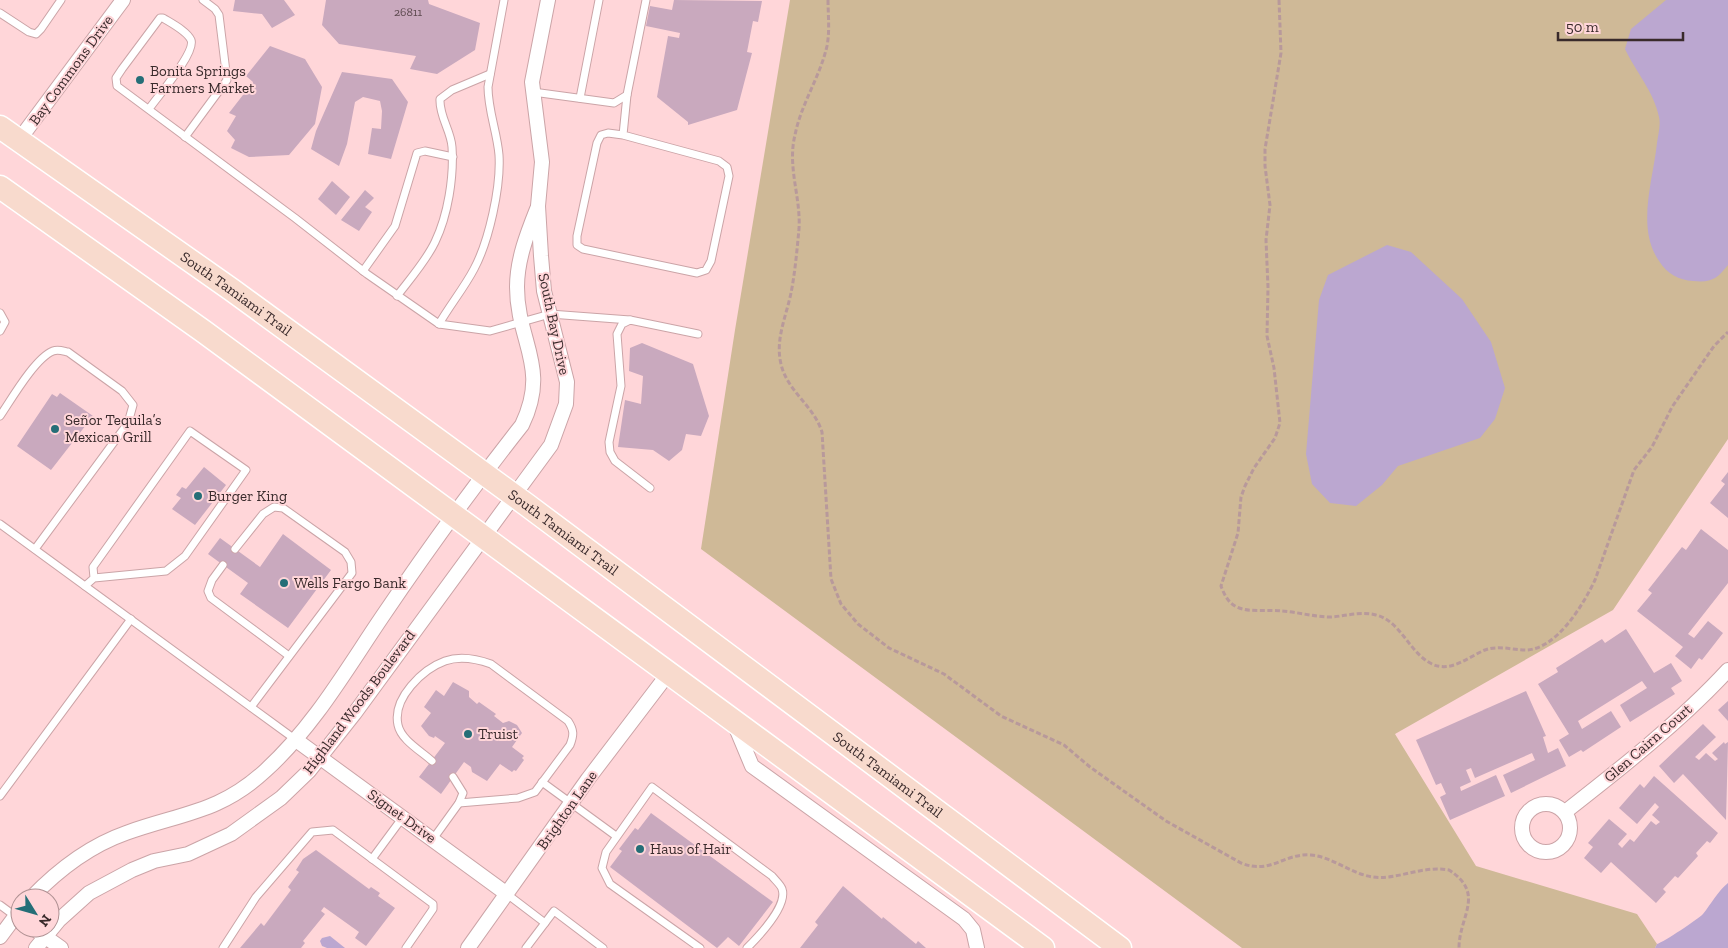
<svg xmlns="http://www.w3.org/2000/svg" width="1728" height="948" font-family="'Zilla Slab',serif">
<style>
.green{fill:#cfb997}
.water{fill:#bba7d0}
.building{fill:#c9a9be}
.lines{fill:none;stroke-linecap:round;stroke-linejoin:round}
.service-casing{stroke:#cba4a7;stroke-width:9}
.minor-casing{stroke:#cba4a7;stroke-width:16}
.primary-casing{stroke:#fff;stroke-width:25}
.path{stroke:#b8999b;stroke-width:3;stroke-dasharray:5 2.5;stroke-linecap:butt}
.service{stroke:#fff;stroke-width:7}
.minor{stroke:#fff;stroke-width:14}
.primary{stroke:#f8dacd;stroke-width:22}
.poi-dot{fill:#256e77;stroke:#ffd6d9;stroke-width:2}
.labels{text-anchor:middle;dominant-baseline:central;stroke-width:4;stroke-linejoin:round;paint-order:stroke}
.number-label{font-size:12px;fill:#5d4a50}
.street-label{font-size:15px;fill:#392a2b;stroke:#ffd6d9}
.poi-label{font-size:15px;fill:#392a2b;stroke:#ffd6d9;text-anchor:start}
</style>
<rect width="100%" height="100%" fill="#ffd6d9"/>
<polygon class="green" points="790,0 1728,0 1728,439 1613,610 1395,734 1476,866 1637,914 1657,944 1655,948 1242,948 701,549 735,330"/>
<g class="water">
<path d="M 1666,0 L 1728,0 L 1728,265 C 1717,279 1711,283 1693,281 C 1679,280 1667,274 1659,261 C 1636,228 1653,181 1657,143 C 1658,135 1661,125 1659,117 C 1654,92 1636,72 1625,49 L 1631,29 Z"/>
<polygon points="1387,245 1411,252 1462,299 1491,342 1505,388 1495,419 1480,438 1398,466 1382,485 1356,506 1330,503 1312,484 1306,454 1319,300 1328,275"/>
<path d="M 1728,883 L 1728,948 L 1655,948 L 1657,944 C 1664,942 1698,919 1703,914 C 1711,904 1718,891 1728,883 Z"/>
<polygon points="330,936 345,948 327,948 322,946 320,941 322,938"/>
</g>
<g class="building">
<polygon points="235,0 284,0 295,15 272,28 262,14 233,11"/>
<polygon points="326,0 428,0 429,4 480,23 475,50 437,74 410,69 416,56 339,44 322,25"/>
<polygon points="674,0 762,1 758,22 753,21 747,52 752,53 737,110 688,125 688,122 657,97 668,36 679,38 680,33 646,26 650,6 672,10"/>
<polygon points="270,46 305,59 322,87 315,124 289,155 249,157 231,148 235,140 227,131 236,116 229,113 253,82 246,76"/>
<polygon points="342,72 392,79 408,102 391,159 368,154 372,128 381,129 382,111 380,101 363,97 355,102 347,144 339,166 311,149 316,131"/>
<polygon points="332,181 350,197 336,215 318,199"/>
<polygon points="365,190 374,198 365,207 372,212 359,231 341,220"/>
<polygon points="642,343 693,364 709,416 701,436 686,434 682,450 669,461 653,450 618,447 625,400 641,404 643,376 629,371 630,348"/>
<polygon points="60,393 93,416 51,470 17,446 52,394 57,397"/>
<polygon points="204,467 226,485 195,525 172,509 181,498 176,495 182,487 186,489"/>
<polygon points="1728,472 1728,518 1710,503 1725,484 1721,481"/>
<polygon points="1701,529 1728,550 1728,583 1688,634 1694,638 1708,621 1723,633 1702,660 1699,658 1691,669 1675,656 1683,647 1637,611 1652,593 1648,590 1682,547 1686,550"/>
<polygon points="283,534 331,570 288,628 240,594 248,583 208,554 220,538 260,567"/>
<polygon points="1626,629 1654,673 1671,663 1682,681 1671,688 1675,694 1630,722 1620,705 1647,688 1642,681 1578,721 1582,729 1611,711 1621,727 1583,752 1581,750 1569,757 1559,740 1569,734 1538,684 1558,672 1556,668 1602,639 1605,643"/>
<polygon points="453,682 469,691 469,697 477,704 479,702 496,714 494,716 503,723 509,721 517,725 522,733 512,747 524,756 522,758 524,760 516,771 514,770 512,772 500,764 487,781 472,772 471,767 464,762 441,794 419,777 445,743 435,736 434,738 429,736 421,726 431,713 424,707 436,690 444,696"/>
<polygon points="1526,691 1546,736 1543,737 1548,753 1558,748 1566,766 1511,793 1503,775 1535,760 1532,753 1475,778 1471,768 1466,770 1471,782 1460,787 1461,791 1496,775 1505,796 1450,820 1440,797 1446,794 1441,783 1436,785 1416,740"/>
<polygon points="1728,701 1728,721 1718,710"/>
<polygon points="1703,724 1716,737 1695,757 1699,760 1706,753 1715,761 1718,759 1712,753 1724,742 1725,744 1728,742 1726,820 1683,774 1674,783 1659,766"/>
<polygon points="1654,776 1718,833 1710,843 1707,841 1696,853 1698,856 1678,878 1675,876 1663,889 1666,892 1656,903 1611,862 1601,873 1584,858 1593,847 1588,843 1609,819 1627,834 1618,844 1622,848 1630,839 1634,842 1651,821 1656,825 1660,822 1652,815 1659,807 1655,803 1637,824 1619,808 1640,784 1644,788"/>
<polygon points="651,813 773,902 739,946 728,937 717,948 610,867 622,851 619,849 635,828 638,830"/>
<polygon points="316,850 369,889 371,887 380,893 378,896 395,908 366,946 355,938 359,932 324,907 321,911 325,914 303,941 305,943 301,948 240,948 261,923 264,926 291,890 288,887 299,872 296,870 303,859"/>
<polygon points="843,886 882,919 883,917 916,944 918,941 926,948 800,948 818,925 815,922"/>
</g>
<g class="lines">
<g class="service-casing">
<g id="service">
<polyline points="0,13 29,32 36,34 41,29 61,0"/>
<polyline points="533,92 614,103 627,95 646,0"/>
<polyline points="580,98 599,0"/>
<path d="M 149,109 C 157,97 196,53 191,40 C 187,31 171,23 163,18 L 160,18 L 122,69 L 116,78 L 117,86 L 295,218 L 367,274 L 439,324 C 450,305 464,288 474,269 C 489,241 501,187 499,155 C 497,132 488,110 488,87 L 504,0"/>
<polyline points="623,135 608,133 601,135 597,143 577,236 577,245 583,249 697,273 706,270 711,261 729,176 727,167 719,161 623,135 627,95"/>
<polyline points="185,137 227,80 219,15 215,9 203,0"/>
<polyline points="363,271 395,226 417,153 425,151 453,157"/>
<path d="M 397,296 C 410,279 426,261 435,242 C 448,215 454,177 452,147 C 451,131 439,116 440,99 L 452,90 L 490,74"/>
<polyline points="0,313 5,322 0,331"/>
<polyline points="439,324 490,331 550,314 630,320"/>
<path d="M 0,416 C 11,400 35,358 53,351 C 58,349 63,351 68,352 L 122,391 L 133,405 L 128,423 L 35,549"/>
<polyline points="650,488 615,461 610,452 609,442 621,386 617,334 622,324 630,320 698,334"/>
<polyline points="0,524 296,740"/>
<polyline points="235,549 263,514 274,507 283,508 345,552 351,562 352,573 251,707"/>
<polyline points="223,565 212,580 208,591 211,598 289,656"/>
<polyline points="85,586 94,578 93,567 190,431 246,470 185,556 166,571 94,578"/>
<path d="M 432,761 C 421,751 401,740 398,725 C 392,698 423,669 445,661 C 459,656 477,659 491,664 L 568,721 C 574,730 574,735 570,745 L 535,792 L 518,798 L 459,803 L 463,793 L 453,777"/>
<polyline points="542,782 616,836"/>
<polyline points="0,796 131,619"/>
<polyline points="433,839 459,803"/>
<polyline points="372,859 403,817"/>
<polyline points="507,894 545,923"/>
<polyline points="0,905 15,916"/>
<polyline points="223,948 256,897 312,832 333,830 433,904 433,909 406,948"/>
<polyline points="526,948 554,911 603,948"/>
<path d="M 700,948 L 610,884 L 602,868 L 606,852 L 652,787 L 772,876 C 775,880 781,885 782,889 C 788,906 758,937 747,948"/>
</g>
</g>
<g class="minor-casing">
<g id="minor">
<polyline points="19,140 123,0"/>
<polyline points="734,723 752,766 964,919 973,930 977,948"/>
<polyline points="296,740 507,894"/>
<circle cx="1546" cy="828" r="24"/>
<path d="M 1565,812 C 1620,769 1681,721 1728,670"/>
<path d="M 31,898 C 58,870 89,846 126,833 C 181,813 220,813 266,770 C 314,726 346,670 382,617 C 426,552 473,487 522,425 C 550,367 517,342 517,287 C 517,260 527,234 537,209"/>
<polyline points="33,928 61,948"/>
<polyline points="0,937 20,910"/>
<polyline points="36,948 59,920 89,893 132,870 154,861 188,854 231,834 281,798 309,771 354,714 551,445 566,404 567,382 544,291 541,256 538,206 542,162 532,82 548,0"/>
<polyline points="468,948 588,779 668,674"/>
</g>
</g>
<g class="primary-casing">
<g id="primary">
<path id="s1" d="M 0,127 L 232,290 L 527,505 L 1120,948"/>
<polyline points="0,187 203,331 1043,948"/>
</g>
</g>
<g class="path">
<path d="M 828,0 C 828,15 830,30 827,46 C 820,77 801,104 795,135 C 787,167 801,197 799,229 C 797,250 795,273 791,293 C 786,317 775,340 781,364 C 787,391 814,406 822,432 L 831,579 L 841,604 L 858,624 L 889,648 L 944,674 L 1001,716 L 1064,745 L 1090,767 L 1166,821 L 1241,863 C 1271,875 1283,853 1311,855 C 1333,857 1351,874 1373,877 C 1398,880 1423,865 1449,870 C 1486,894 1459,916 1459,948"/>
<path d="M 1279,0 L 1281,53 L 1265,149 L 1265,166 L 1270,205 L 1266,240 L 1268,287 L 1267,336 L 1274,368 L 1280,423 L 1275,438 L 1254,468 L 1245,486 L 1241,497 L 1238,533 L 1221,586 C 1224,594 1228,603 1237,607 C 1249,613 1268,609 1282,611 C 1298,612 1314,617 1331,617 C 1346,616 1361,611 1376,615 C 1401,621 1409,653 1432,664 C 1451,673 1468,657 1485,650 C 1499,645 1512,650 1526,650 C 1557,649 1583,605 1595,580 L 1634,470 L 1652,447 L 1672,407 L 1714,346 L 1728,332"/>
</g>
<use href="#service" class="service"/>
<use href="#minor" class="minor"/>
<use href="#primary" class="primary"/>
</g>
<g class="poi-dot">
<circle cx="140" cy="80" r="5"/>
<circle cx="55" cy="429" r="5"/>
<circle cx="198" cy="496" r="5"/>
<circle cx="284" cy="583" r="5"/>
<circle cx="468" cy="734" r="5"/>
<circle cx="640" cy="849" r="5"/>
</g>
<g class="labels">
<g class="number-label">
<text x="408" y="12">26811</text>
</g>
<g class="street-label">
<text transform="translate(71 70) rotate(-54)">Bay Commons Drive</text>
<text stroke="none"><textPath href="#s1" startOffset="289">South Tamiami Trail</textPath></text>
<text transform="translate(554 324) rotate(78)">South Bay Drive</text>
<text stroke="none"><textPath href="#s1" startOffset="694">South Tamiami Trail</textPath></text>
<text transform="translate(359 702) rotate(-53)">Highland Woods Boulevard</text>
<text transform="translate(1648 743) rotate(-41)">Glen Cairn Court</text>
<text stroke="none"><textPath href="#s1" startOffset="1099">South Tamiami Trail</textPath></text>
<text transform="translate(567 810) rotate(-55)">Brighton Lane</text>
<text transform="translate(402 816) rotate(36)">Signet Drive</text>
</g>
<g class="poi-label">
<text x="150" y="71">Bonita Springs<tspan x="150" dy="17">Farmers Market</tspan></text>
<text x="65" y="420">Señor Tequila’s<tspan x="65" dy="17">Mexican Grill</tspan></text>
<text x="208" y="496">Burger King</text>
<text x="294" y="583">Wells Fargo Bank</text>
<text x="478" y="734">Truist</text>
<text x="650" y="849">Haus of Hair</text>
</g>
</g>
<g transform="translate(35 913) rotate(127)"><circle r="24" fill="#ffd6d9" stroke="#b09193"/>
<path d="M0-4L9 19L0 12L-9 19Z" fill="#256e77"/>
<text y="-8" font-size="14" font-weight="bold" text-anchor="middle" fill="#392a2b">N</text>
</g>
<path d="M1558 32v8h125v-8" fill="none" stroke="#392a2b" stroke-width="2.5"/>
<text x="1566" y="32" font-size="15" fill="#392a2b" stroke="#ffd6d9" stroke-width="4" paint-order="stroke">50 m</text>
</svg>
